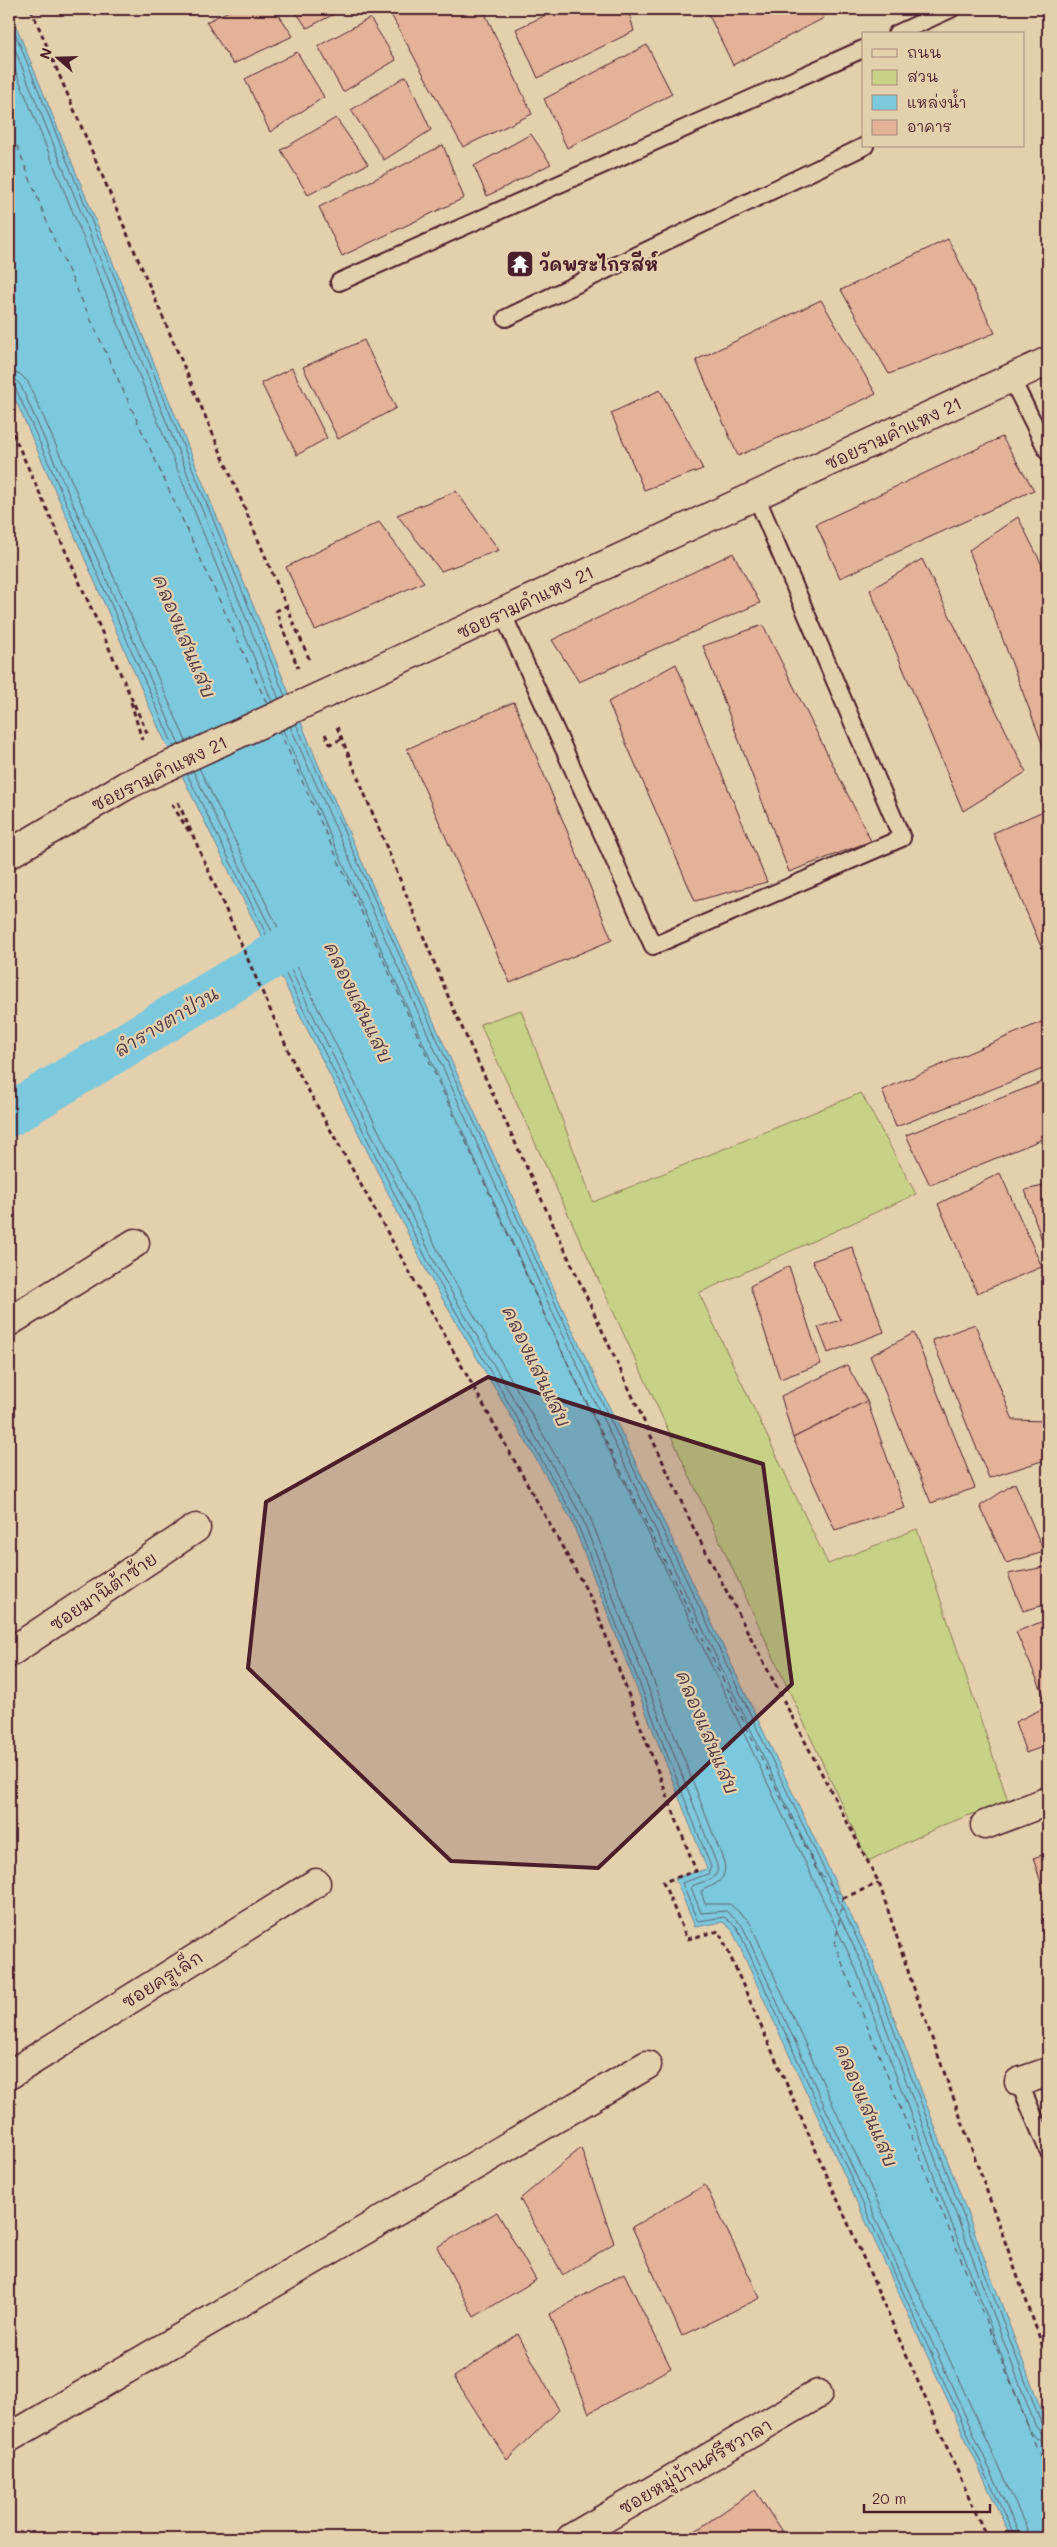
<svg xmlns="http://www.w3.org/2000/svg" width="1057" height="2547" font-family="Mali,'Playpen Sans Thai',sans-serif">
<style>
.green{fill:#c8d286;stroke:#897858}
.water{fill:#7cc8dc;stroke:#688495}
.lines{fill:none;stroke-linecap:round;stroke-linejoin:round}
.shore{stroke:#5e6372;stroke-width:1}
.canal{stroke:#7cc8dc;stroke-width:44}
.ferry{stroke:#523846;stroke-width:1;stroke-dasharray:6 5;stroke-linecap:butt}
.building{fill:#e3b298;stroke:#4a1f2b}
.service-casing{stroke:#4a1f2b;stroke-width:20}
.minor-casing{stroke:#4a1f2b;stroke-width:31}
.tertiary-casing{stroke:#4a1f2b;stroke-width:31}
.path{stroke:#4a1f2b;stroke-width:3;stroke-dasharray:5 4;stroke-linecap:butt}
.service{stroke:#e5d0ae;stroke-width:16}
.minor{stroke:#e5d0ae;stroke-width:28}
.tertiary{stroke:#e5d0ae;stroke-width:28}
.tertiary-bridge-casing{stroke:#4a1f2b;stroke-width:31;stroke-linecap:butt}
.tertiary-bridge{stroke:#e5d0ae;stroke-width:28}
.marked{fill:#4a1f2b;fill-opacity:0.2;stroke:#4a1f2b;stroke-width:4;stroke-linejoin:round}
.labels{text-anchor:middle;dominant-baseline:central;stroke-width:4.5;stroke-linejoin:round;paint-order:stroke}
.poi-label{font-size:18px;font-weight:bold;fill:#4a1f2b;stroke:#e5d0ae;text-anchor:start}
.street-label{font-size:18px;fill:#4a1f2b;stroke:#e5d0ae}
.water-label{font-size:19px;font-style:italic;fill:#523846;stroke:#e5d0ae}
</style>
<rect width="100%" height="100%" fill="#e5d0ae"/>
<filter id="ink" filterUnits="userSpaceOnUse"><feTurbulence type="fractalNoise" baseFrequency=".02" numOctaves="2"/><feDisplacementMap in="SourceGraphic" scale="10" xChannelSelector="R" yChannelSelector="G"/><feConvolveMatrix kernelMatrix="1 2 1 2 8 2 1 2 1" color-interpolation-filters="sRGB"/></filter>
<g filter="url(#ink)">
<polygon class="green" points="521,1010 593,1202 861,1093 916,1194 699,1293 828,1564 917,1529 1008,1801 943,1825 868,1861 480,1024"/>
<polygon class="water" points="9,9 318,764 565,1314 873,1962 1048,2428 1048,2538 1011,2538 732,1930 723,1922 695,1927 675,1878 707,1869 571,1519 428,1274 160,731 9,385"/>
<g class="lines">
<g class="shore">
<polyline points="9,18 285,696"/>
<polyline points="9,35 279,699"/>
<polyline points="9,55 272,702"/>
<polyline points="9,371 20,374 28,382 186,741"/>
<polyline points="9,379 16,380 21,386 179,744"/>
<polyline points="9,385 16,389 174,747"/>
<polyline points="296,724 561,1316 869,1964 1041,2423 1048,2427"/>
<polyline points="290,726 555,1318 863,1966 1035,2425 1040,2432 1048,2433"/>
<polyline points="283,730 548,1322 856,1969 1029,2429 1036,2438 1048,2441"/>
<path d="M 199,768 L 445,1265 L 588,1512 L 724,1862 C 728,1882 714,1884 701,1891 L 705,1904 L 730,1904 L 749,1921 L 1027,2529 L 1029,2538"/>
<path d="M 193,771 L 438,1269 L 581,1515 L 717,1865 C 720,1882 702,1880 691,1887 L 701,1913 L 726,1911 L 742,1925 L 1021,2538"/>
<polyline points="187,774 433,1272 575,1518 711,1867 708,1874 682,1883 697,1920 699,1921 724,1917 737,1927 1015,2538"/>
</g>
<polyline class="canal" points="9,1115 323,926"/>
<g class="ferry">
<polyline points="9,125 52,235 268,706"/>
<polyline points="279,730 547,1321 816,1869 843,1898 835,1945 1048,2476"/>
</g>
</g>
<g class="building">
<polygon points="233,9 275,9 293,36 233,64 206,22"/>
<polygon points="294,9 344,9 307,28"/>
<polygon points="388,9 483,9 532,114 463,147"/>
<polygon points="559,9 628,9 634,31 538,78 516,29"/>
<polygon points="706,9 820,9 824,18 733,65"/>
<polygon points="370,18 396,60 343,92 318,46"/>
<polygon points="647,45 672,94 567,148 544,99"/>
<polygon points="297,52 324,97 270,132 245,79"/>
<polygon points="406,76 431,130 384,160 351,110"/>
<polygon points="336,118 368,164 308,195 281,150"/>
<polygon points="531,134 551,164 487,196 474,166"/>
<polygon points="443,145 464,198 342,256 319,207"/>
<polygon points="948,239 995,333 889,374 841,290"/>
<polygon points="821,300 876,394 738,456 696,360"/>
<polygon points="364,340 396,408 338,439 303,367"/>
<polygon points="292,368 327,438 297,455 261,383"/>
<polygon points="660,390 703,469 644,490 611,413"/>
<polygon points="1002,437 1034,490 840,578 816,524"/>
<polygon points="456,491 499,550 441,571 397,515"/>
<polygon points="1018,517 1048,577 1048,759 969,550"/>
<polygon points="379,522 424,582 315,630 286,567"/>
<polygon points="733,553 760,603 579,682 552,640"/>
<polygon points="922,559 1026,772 963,811 870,590"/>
<polygon points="763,625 871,841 789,872 703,646"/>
<polygon points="676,664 767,882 695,901 608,702"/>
<polygon points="514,702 612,940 510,983 407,749"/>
<polygon points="1048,809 1048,963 993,833"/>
<polygon points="1046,1020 1048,1023 1048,1067 896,1127 882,1090"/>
<polygon points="1047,1080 1048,1137 930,1185 906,1135"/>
<polygon points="1000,1173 1042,1267 977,1293 938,1204"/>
<polygon points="1048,1185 1048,1258 1025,1190"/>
<polygon points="852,1247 884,1332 828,1353 818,1327 841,1320 812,1261"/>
<polygon points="789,1266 821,1364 780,1379 750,1286"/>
<polygon points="975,1324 1013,1420 1048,1421 1048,1459 989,1478 932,1340"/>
<polygon points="914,1333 975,1488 931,1503 870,1356"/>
<polygon points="847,1365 867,1401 793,1438 781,1396"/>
<polygon points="867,1401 905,1508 835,1530 793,1438"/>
<polygon points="1015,1483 1044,1552 1006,1563 980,1506"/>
<polygon points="1045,1567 1048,1576 1048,1604 1023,1611 1008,1574"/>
<polygon points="1048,1619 1048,1704 1016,1632"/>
<polygon points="1048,1706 1048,1745 1026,1753 1015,1722"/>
<polygon points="1048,1853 1048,1904 1033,1858"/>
<polygon points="581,2148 614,2243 563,2275 520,2199"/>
<polygon points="705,2185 760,2298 682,2336 632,2227"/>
<polygon points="497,2212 536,2280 474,2317 437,2247"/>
<polygon points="624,2273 671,2368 589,2413 550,2314"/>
<polygon points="518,2334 559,2410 507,2460 454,2377"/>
<polygon points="755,2490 786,2538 685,2538"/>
</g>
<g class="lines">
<g class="service-casing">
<g id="service">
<polyline points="896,34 951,9"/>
<polyline points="339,282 863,49"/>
<polyline points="506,318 865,146"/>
<polyline points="1011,378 1048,452"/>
<polyline points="502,612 653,946 902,838 756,496"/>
<polyline points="1019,2082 1048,2150"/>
</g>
</g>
<g class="minor-casing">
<g id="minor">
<polyline points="9,1322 135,1243"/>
<polyline points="9,1653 196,1528"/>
<polyline points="985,1825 1048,1801"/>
<polyline points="9,2075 316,1883"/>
<polyline points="1019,2082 1048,2072"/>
<polyline points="9,2438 647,2065"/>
<polyline points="571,2538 818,2394"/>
</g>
</g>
<g class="tertiary-casing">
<g id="tertiary">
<polyline points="353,681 1048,361"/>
<polyline points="9,854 127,785"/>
</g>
</g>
<g class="path">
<polyline points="31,9 310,661"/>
<polyline points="9,425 148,735"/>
<polyline points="288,605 276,611 298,668"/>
<polyline points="131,702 142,740"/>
<polyline points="337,727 453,1008 693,1527 879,1883 911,1980 1048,2361"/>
<polyline points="325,734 330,744 342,739"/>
<polyline points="178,802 296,1068 593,1602 696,1871 663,1882 687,1939 719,1931 987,2538"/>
<polyline points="172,804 191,835"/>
<polyline points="843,1898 879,1883"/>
</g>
<use href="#service" class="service"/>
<use href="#minor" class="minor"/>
<use href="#tertiary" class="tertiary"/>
<g class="tertiary-bridge-casing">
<polyline id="tertiary-bridge" points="127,785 353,681"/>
</g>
<use href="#tertiary-bridge" class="tertiary-bridge"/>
</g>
</g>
<path class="marked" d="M 488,1377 L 763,1464 L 792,1684 L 598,1868 L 451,1861 L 248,1668 L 266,1502 Z"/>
<defs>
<g id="temple-square" transform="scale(1.4375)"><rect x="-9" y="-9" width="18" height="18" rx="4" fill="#4a1f2b" stroke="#e5d0ae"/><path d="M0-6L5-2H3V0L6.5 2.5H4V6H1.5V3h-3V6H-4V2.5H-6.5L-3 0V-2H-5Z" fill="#fff"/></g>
</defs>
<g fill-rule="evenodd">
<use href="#temple-square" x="520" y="264"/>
</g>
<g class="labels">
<g class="poi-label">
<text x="539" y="264">วัดพระไกรสีห์</text>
</g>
<g class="street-label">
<text transform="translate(893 433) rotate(-25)">ซอยรามคำแหง 21</text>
<text transform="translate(525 602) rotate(-25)">ซอยรามคำแหง 21</text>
<text transform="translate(159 773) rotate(-26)">ซอยรามคำแหง 21</text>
<text transform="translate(103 1591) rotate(-34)">ซอยมานิต้าซ้าย</text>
<text transform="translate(162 1979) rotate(-32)">ซอยครูเล็ก</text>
<text transform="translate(695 2466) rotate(-30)">ซอยหมู่บ้านศรีชวาลา</text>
</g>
<g class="water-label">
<text transform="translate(185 636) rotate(67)">คลองแสนแสบ</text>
<text transform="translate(359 1002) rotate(64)">คลองแสนแสบ</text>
<text transform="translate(166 1021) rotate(-31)">ลำรางตาป่วน</text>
<text transform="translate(537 1366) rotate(64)">คลองแสนแสบ</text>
<text transform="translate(708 1732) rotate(67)">คลองแสนแสบ</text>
<text transform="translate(867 2105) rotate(67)">คลองแสนแสบ</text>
</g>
</g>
<rect width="1057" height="2547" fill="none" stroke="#e5d0ae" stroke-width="30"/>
<rect x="15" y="15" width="1027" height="2517" fill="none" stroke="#4a1f2b" stroke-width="2" filter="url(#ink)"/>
<rect x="862" y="32" width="162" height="115" fill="#e5d0ae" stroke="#a7897a"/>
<rect x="872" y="49" width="25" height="8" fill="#e5d0ae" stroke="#a7897a"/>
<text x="907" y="58" font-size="15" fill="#4a1f2b">ถนน</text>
<rect x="872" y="70" width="25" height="15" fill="#c8d286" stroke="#a7897a"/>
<text x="907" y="82" font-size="15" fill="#4a1f2b">สวน</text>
<rect x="872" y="95" width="25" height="15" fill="#7cc8dc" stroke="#a7897a"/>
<text x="907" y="108" font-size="15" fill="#4a1f2b">แหล่งน้ำ</text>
<rect x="872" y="120" width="25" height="15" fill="#e3b298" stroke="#a7897a"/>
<text x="907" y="132" font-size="15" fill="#4a1f2b">อาคาร</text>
<g transform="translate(58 58) rotate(290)" stroke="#e5d0ae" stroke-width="4" paint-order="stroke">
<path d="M0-4L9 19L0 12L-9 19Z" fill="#4a1f2b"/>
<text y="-8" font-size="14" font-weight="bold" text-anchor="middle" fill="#4a1f2b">N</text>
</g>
<path d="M864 2504v8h126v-8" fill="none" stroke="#4a1f2b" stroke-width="2.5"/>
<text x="872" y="2504" font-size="15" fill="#4a1f2b" stroke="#e5d0ae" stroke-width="4" paint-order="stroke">20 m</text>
</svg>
